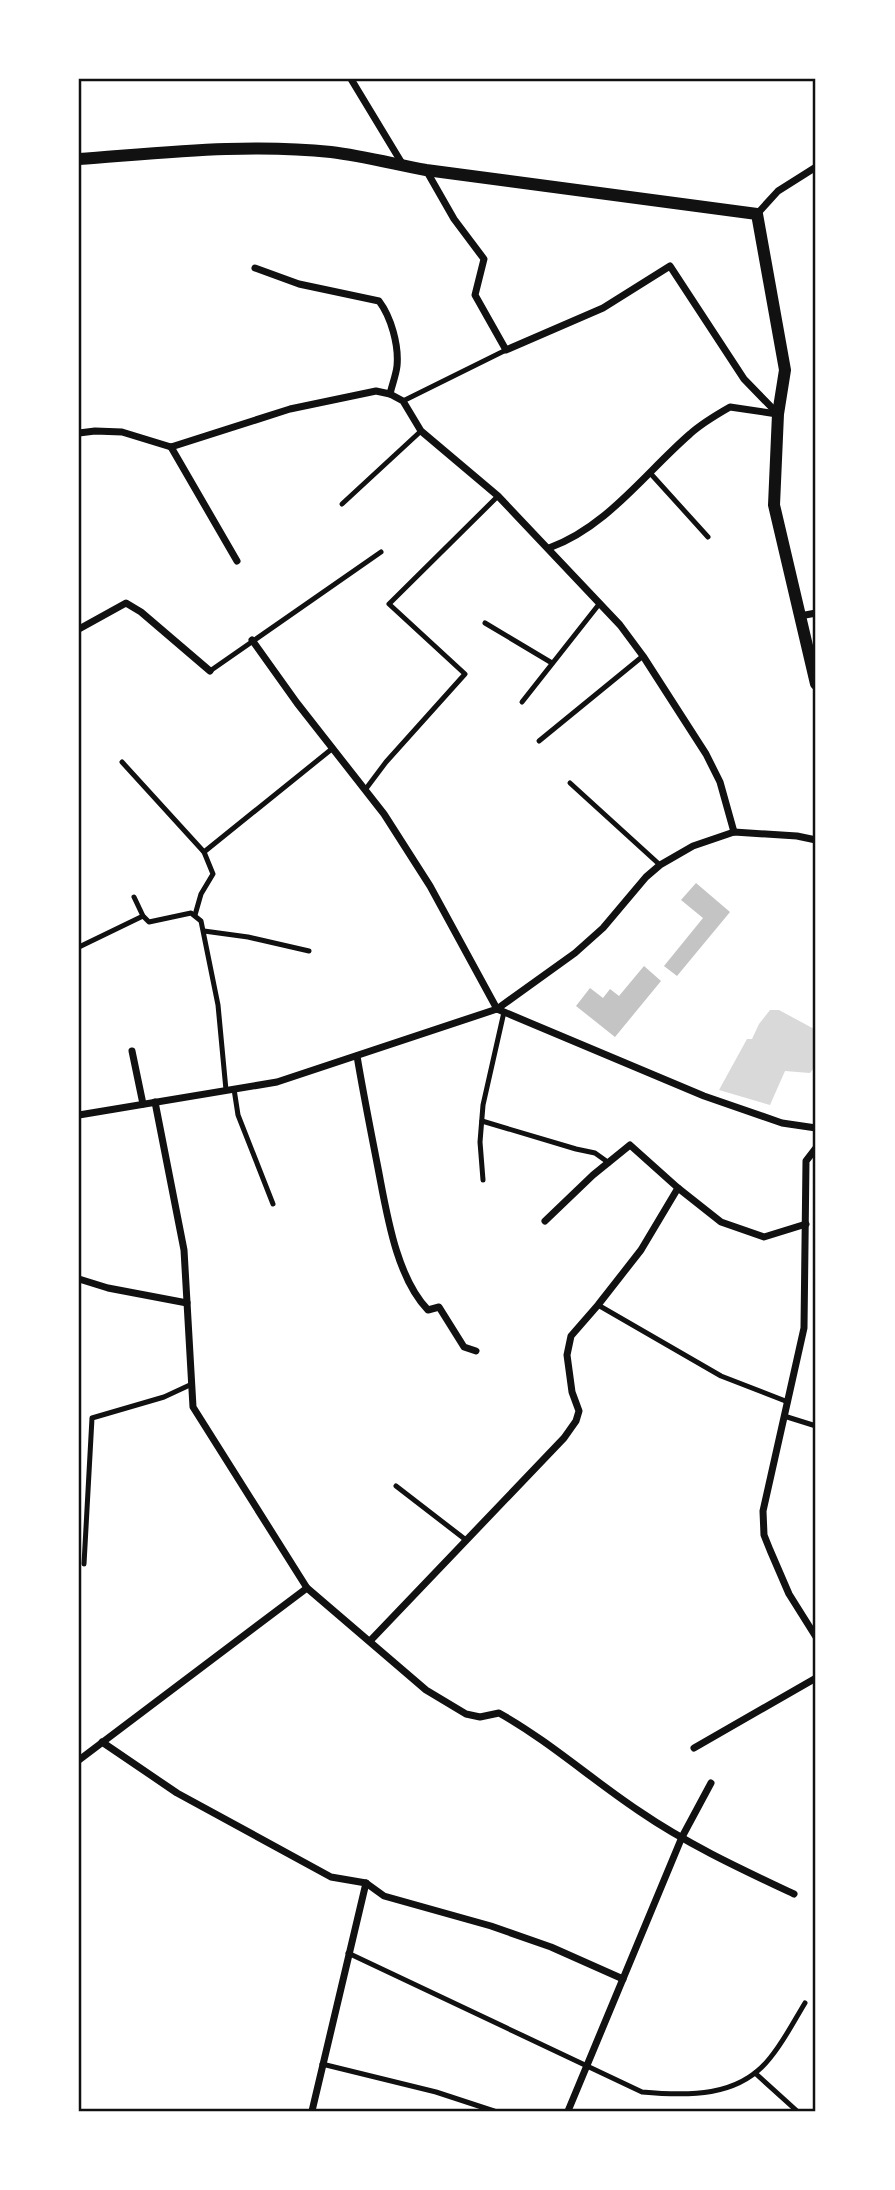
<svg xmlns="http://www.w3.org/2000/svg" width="895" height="2190" font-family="'IBM Plex Sans',sans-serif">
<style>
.water{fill:#d9d9d9}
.building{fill:#c4c4c4}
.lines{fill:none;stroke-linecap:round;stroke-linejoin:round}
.service{stroke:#111;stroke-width:5}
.minor{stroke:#111;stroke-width:7}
.tertiary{stroke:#111;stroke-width:12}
.neatline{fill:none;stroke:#111;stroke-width:2.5}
</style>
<rect width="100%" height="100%" fill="#fff"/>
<polygon class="water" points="770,1010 779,1010 816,1030 816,1065 810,1073 785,1071 770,1105 719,1090 747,1039 752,1039 759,1024"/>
<g class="building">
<polygon points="696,883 730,912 677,976 664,966 703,918 681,900"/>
<polygon points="644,966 661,981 615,1037 576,1006 590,988 603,998 610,989 619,996"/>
</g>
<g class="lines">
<g class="service">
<polyline points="403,401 506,350"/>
<polyline points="651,474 708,537"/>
<polyline points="342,504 421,431"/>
<polyline points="485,623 552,663"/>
<polyline points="210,671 381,552"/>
<polyline points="522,702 600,603"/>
<polyline points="539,741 643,656"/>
<polyline points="122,762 204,852 213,874 201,894 195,915"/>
<polyline points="570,783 660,865"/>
<polyline points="365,790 386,762 465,674 389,604 498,496"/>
<polyline points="204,852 333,748"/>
<polyline points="134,897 143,916 149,922 191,913 201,921 218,1005 226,1090"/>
<polyline points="204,931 248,937 309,951"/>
<polyline points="79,947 143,916"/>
<polyline points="234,1089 238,1115 273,1204"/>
<polyline points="482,1121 576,1149 595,1153 609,1163"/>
<polyline points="483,1180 480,1142 483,1105 504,1012"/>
<polyline points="598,1305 721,1376 788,1402"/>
<polyline points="784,1416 816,1426"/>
<polyline points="396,1486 466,1540"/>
<polyline points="84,1564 92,1418 164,1397 192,1384"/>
<path d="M 348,1953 L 642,2092 C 687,2096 739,2098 770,2058 C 784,2041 794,2021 805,2003"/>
<polyline points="322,2064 436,2092 494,2111"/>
<polyline points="755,2073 797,2111"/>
</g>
<g class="minor">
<polyline points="351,79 403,165"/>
<polyline points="426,170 454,219 484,259 475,295 506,350 603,308 670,266 744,379 777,413"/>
<polyline points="757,214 778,191 816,167"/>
<path d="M 255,268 L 299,284 L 379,301 C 391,317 399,345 397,366 C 396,375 392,385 390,394"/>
<polyline points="79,433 95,431 122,432 171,447 290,409 376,391 390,394 403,401 421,431 498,496 620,625 643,656 706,754 720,782 734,832"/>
<polyline points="171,447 237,561"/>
<path d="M 549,548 C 607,527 645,473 690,434 C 702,423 716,415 730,407 L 777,414"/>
<polyline points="800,616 816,613"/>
<polyline points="79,629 126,603 141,612 210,671"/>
<polyline points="252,640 297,703 384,814 430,886 497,1009"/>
<polyline points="497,1009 704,1096 782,1123 816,1128"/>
<polyline points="132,1051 143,1104"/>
<path d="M 357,1056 C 363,1092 370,1127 377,1163 C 386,1208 395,1276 428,1310 L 439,1307 L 464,1347 L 476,1351"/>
<path d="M 155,1102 L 184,1250 L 193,1407 L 307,1588 L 426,1690 L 466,1714 L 480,1717 L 499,1713 C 549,1741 591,1779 639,1811 C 687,1844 741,1869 794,1894"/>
<polyline points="79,1115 277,1082 497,1009 575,953 603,928 646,877 660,865 693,846 734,832 797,836 816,840"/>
<polyline points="816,1148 806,1161 804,1328 763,1511 764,1535 770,1550 789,1594 816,1637"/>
<polyline points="545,1221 593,1175 630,1145 678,1188 721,1222 764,1237 806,1224"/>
<polyline points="79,1279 108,1288 187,1303"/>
<polyline points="370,1641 564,1438 576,1421 579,1411 572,1392 567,1355 571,1336 598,1305 641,1250 678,1188"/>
<polyline points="102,1742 177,1793 331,1877 366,1883 384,1896 491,1926 551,1947 623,1979"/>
<polyline points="694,1748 816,1678"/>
<polyline points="79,1760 307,1588"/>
<polyline points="312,2111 366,1883"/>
<polyline points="568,2111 682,1837 711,1783"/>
</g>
<path class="tertiary" d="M 79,159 C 162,153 248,143 331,152 C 363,156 394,164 426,170 L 757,214 L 785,370 L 778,414 L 774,505 L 816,684"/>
</g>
<rect width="895" height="2190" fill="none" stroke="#ffffff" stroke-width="161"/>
<rect x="80" y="80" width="734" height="2030" class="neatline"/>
</svg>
